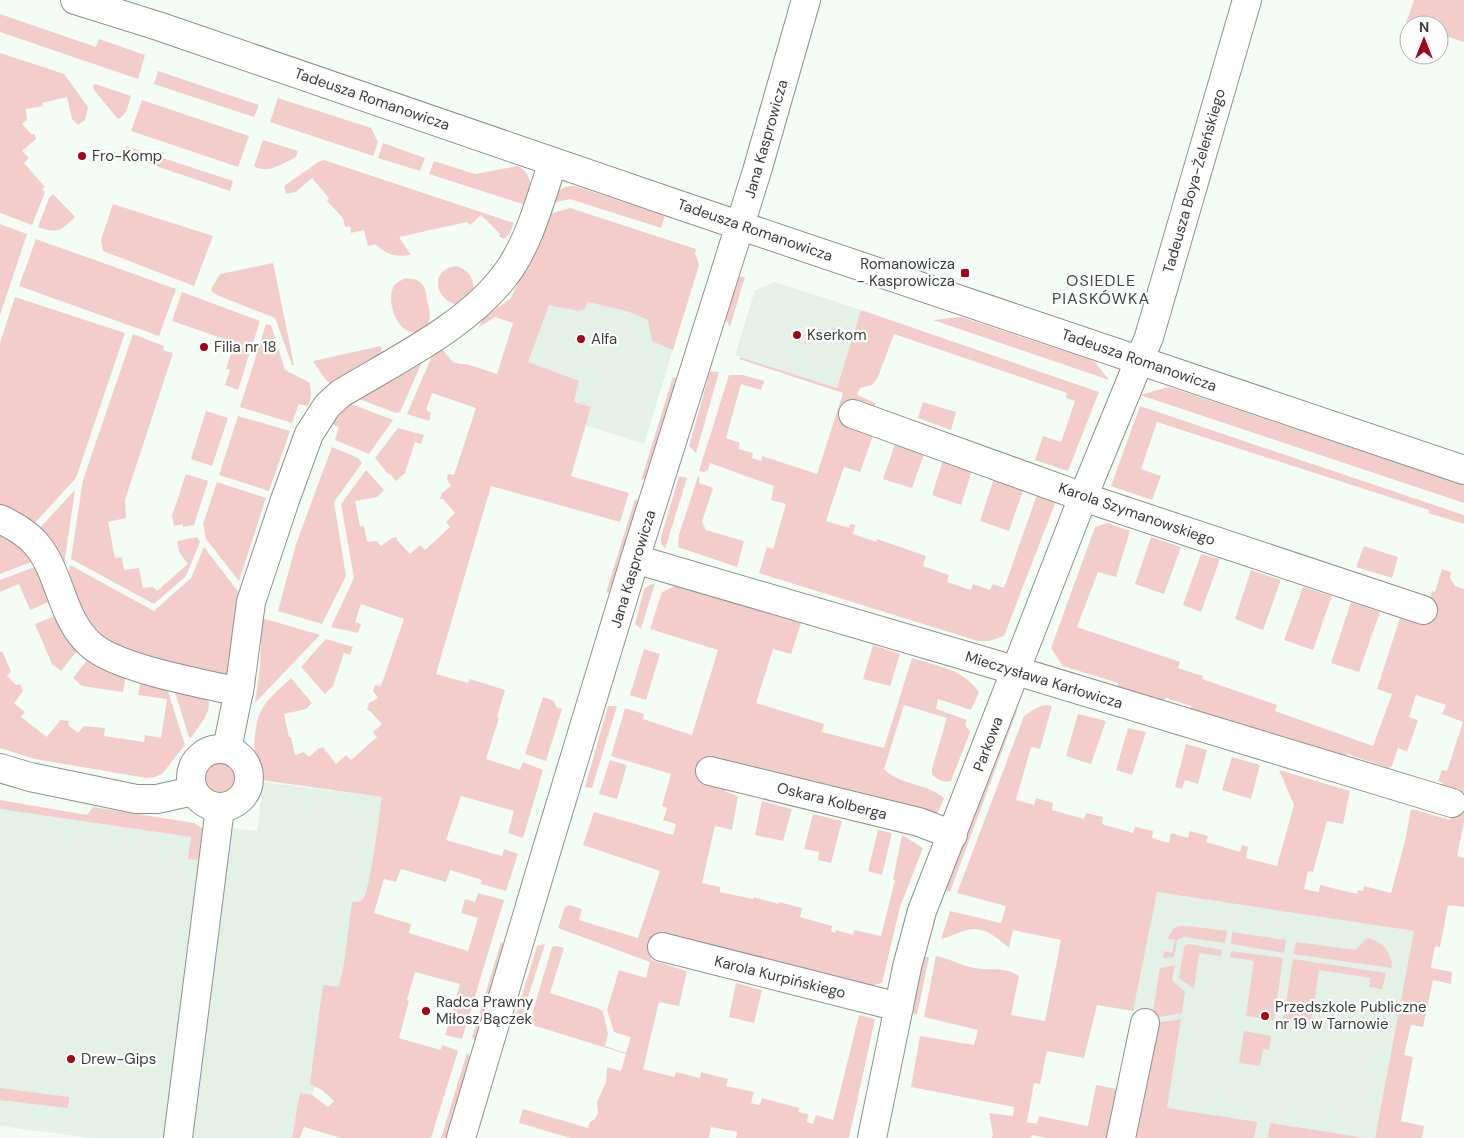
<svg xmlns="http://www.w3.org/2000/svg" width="1464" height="1138" font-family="'DM Sans',sans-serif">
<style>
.built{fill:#e3f1e6}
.green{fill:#f3cdc9}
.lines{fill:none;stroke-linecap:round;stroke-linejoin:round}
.minor-casing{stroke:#8b928c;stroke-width:30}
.tertiary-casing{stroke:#8b928c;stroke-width:30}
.minor{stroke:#fff;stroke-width:28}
.tertiary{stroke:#fff;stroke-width:28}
.poi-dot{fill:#a20616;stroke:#fff;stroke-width:2}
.labels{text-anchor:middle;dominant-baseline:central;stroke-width:4.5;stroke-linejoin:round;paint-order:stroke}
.street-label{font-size:15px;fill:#3a3d3b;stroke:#fff}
.poi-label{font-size:15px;fill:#3a3d3b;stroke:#fff;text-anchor:start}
.neighbourhood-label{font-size:16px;letter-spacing:1px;fill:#414842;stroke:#fff}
</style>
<rect width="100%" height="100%" fill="#f4fdf5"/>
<g class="built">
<polygon points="571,211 699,265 644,444 513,402"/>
<polygon points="775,282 861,310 837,388 735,355 755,290"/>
<polygon points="263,782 399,799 331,1030 300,1138 191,1138 232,828 257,831"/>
<polygon points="0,809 191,837 207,855 170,1138 91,1138 0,1126"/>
<polygon points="1156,892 1414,931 1375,1138 1131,1138 1153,1024 1131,1020"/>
</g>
<g class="green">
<polygon points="1414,0 1464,0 1464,42 1439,34 1439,25 1411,25 1406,23"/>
<polygon points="0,14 96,47 99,39 145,55 138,79 0,32"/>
<polygon points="0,53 64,74 88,107 85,120 78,125 72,119 67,97 42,103 43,106 26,109 27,120 22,124 32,135 34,133 36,139 22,151 29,158 24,163 45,187 42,189 45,192 32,225 0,213"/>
<polygon points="158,71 259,105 254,117 154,84"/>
<path d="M 95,84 L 131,96 C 128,104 127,116 118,119 L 94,90 L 93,86 Z"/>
<polygon points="278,98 371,128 378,142 373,156 270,122"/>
<polygon points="142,100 249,136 238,167 131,131"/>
<path d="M 263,140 L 298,151 L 296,157 C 284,163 267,175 254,166 Z"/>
<polygon points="383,143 425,158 420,171 378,158"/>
<polygon points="126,146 233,181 230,191 123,155"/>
<path d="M 324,160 L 514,223 L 509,235 L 504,239 L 499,236 L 500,234 L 481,215 L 470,225 L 467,222 L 399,237 L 411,255 C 394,257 388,255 375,244 L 368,246 L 364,230 L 351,233 L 350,226 L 345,227 L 343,218 L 327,201 L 329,198 L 312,178 L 296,192 L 286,194 L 284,186 L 318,162 Z"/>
<path d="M 434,161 L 475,174 L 518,166 C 535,175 530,190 526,205 L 429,174 Z"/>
<path d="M 575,186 L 665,216 L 661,228 L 570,199 L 552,203 C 557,190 561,186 575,186 Z"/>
<path d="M 53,194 L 75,217 C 61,231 57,234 38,227 L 49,198 Z"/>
<polygon points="113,204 213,236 194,286 103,251 101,240"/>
<path d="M 570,208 L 696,249 L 695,253 L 699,265 L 673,350 L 652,341 L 648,320 L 627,311 L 588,302 L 585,309 L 578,311 L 549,305 L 528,362 L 579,381 L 574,402 L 591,407 L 571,476 L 629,493 L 620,522 L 491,486 L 436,674 L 468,683 L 470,679 L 505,690 L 497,717 L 499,718 L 486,759 L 520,770 L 523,762 L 543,770 L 523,838 L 508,833 L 514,811 L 461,796 L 446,840 L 502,856 L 504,849 L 518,854 L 506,891 L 481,884 L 482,880 L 450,870 L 446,882 L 401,869 L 396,882 L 384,879 L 374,913 L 411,924 L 409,933 L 468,951 L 478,918 L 461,913 L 465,899 L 475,902 L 478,893 L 504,900 L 462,1039 L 445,1035 L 460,984 L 415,972 L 407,1000 L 409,1001 L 399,1038 L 440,1050 L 443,1045 L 458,1051 L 431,1138 L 341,1138 L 304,1127 L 300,1138 L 292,1138 L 300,1093 L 312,1095 L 328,1107 L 334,1101 L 322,1090 L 310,1084 L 323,985 L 339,987 L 344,964 L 352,902 C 356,902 360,902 363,899 C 371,888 379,815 382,797 L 261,780 C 251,766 253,723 262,709 C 269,697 282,687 291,678 L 312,703 L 306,709 L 284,714 L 289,737 L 291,737 L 295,755 L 304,752 L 309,757 L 318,749 L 323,747 L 336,764 L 346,755 L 351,760 L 377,737 L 373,732 L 382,724 L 370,711 L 367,710 L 369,703 L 378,698 L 373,691 L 375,685 L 381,686 L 404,619 L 361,604 L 355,622 L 361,624 L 358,633 L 331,627 L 354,578 L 341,504 L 366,470 L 384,490 L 377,497 L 355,501 L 360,526 L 364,526 L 367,542 L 377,541 L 381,546 L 392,538 L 397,537 L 397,540 L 410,554 L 420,545 L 425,550 L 450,527 L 446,522 L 455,513 L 443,499 L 440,499 L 442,493 L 451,486 L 447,479 L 448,474 L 454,475 L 476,408 L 432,393 L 426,410 L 431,413 L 429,421 L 407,414 L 435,349 L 441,348 L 453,362 L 460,364 L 467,364 L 497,374 L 513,323 L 495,317 L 479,327 L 483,318 L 511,298 L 549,214 Z"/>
<polygon points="0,224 27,234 0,315"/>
<polygon points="36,239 176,289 159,336 19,286"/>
<polygon points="273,263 275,272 294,365 292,365 275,318 219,296 212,292 211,289 220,274"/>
<path d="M 456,266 C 471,270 475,282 473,296 L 458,305 C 434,300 429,270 456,266 Z"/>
<polygon points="739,276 745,277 730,327 726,320"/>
<path d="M 405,278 C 410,279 415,278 420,282 C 425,286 426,293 427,299 C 430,312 434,328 417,332 C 398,336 386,302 393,288 C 395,283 400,281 405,278 Z"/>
<polygon points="182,292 260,321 238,390 225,385 230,370 226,369 234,344 238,345 239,344 172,321"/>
<polygon points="15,297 125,333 76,478 33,525 17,514 0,505 0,343"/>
<polygon points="861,310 1099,392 1068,471 1035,460 1043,436 1061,442 1075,401 1066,398 1067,393 894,334 878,377 872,385 860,388 857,395 876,403 864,433 873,436 860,472 844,467 826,521 849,528 851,524 855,525 853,534 876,542 877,539 926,556 923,566 949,575 947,582 971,590 973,584 990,590 993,584 1004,588 1038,492 1056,501 1004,636 989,641 978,641 759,573 767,547 773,549 786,504 771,500 774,486 710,463 708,470 704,472 699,471 729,375 743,375 764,381 761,390 741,384 726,438 740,443 738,449 753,453 752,458 761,461 762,456 817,474 843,393 739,359 740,357 837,388"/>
<polygon points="961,317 1088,359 1095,362 1109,380 933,320"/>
<path d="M 266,324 L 271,325 L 285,370 L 309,382 C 312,392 312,397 308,406 L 299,404 L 292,423 L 240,407 Z"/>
<polygon points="133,334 164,346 163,350 173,353 125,500 126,518 108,522 115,558 122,557 124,570 139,568 143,588 153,587 157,591 188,564 179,552 177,541 197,537 200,542 186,576 154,604 71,559 83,480"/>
<polygon points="381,346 382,355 333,386 325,379 313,361"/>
<polygon points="426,353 400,412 396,413 354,397"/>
<polygon points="710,371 719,372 696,453 689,446"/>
<polygon points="673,377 681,379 651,477 641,480"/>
<polygon points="1169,387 1464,485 1464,503 1140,395"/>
<polygon points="346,402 393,420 369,454 335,440 339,427 324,421"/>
<polygon points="923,402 956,412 951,430 918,418"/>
<polygon points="1140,406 1464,515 1464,524 1428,513 1429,510 1157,422 1141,469 1161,476 1152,500 1111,486"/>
<polygon points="206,411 228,418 212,466 191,459"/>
<polygon points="238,416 290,431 269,491 219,475"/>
<polygon points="398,428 424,435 421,444 415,442 405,473 396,481 390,474 389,475 375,458"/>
<polygon points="895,444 924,454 912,488 883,479"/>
<polygon points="332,447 358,458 362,463 334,502 346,576 322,624 278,611 296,544"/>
<polygon points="943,460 972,471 961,505 932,495"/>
<polygon points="186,474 208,481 194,525 183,527 183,524 174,526 172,516"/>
<polygon points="679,476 687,478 665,549 661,543 661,538"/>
<polygon points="698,476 700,478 699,483 713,488 702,522 706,530 744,541 737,567 678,547 679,535"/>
<polygon points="994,478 1024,488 1009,531 980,521"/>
<polygon points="217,482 266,498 239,581 206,539 203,524"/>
<polygon points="75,490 64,565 38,530"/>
<polygon points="635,499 643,503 617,590 606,593"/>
<path d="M 1107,523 L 1130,531 L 1116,577 L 1098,572 L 1077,627 L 1180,662 L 1178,668 L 1203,676 L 1202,679 L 1277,705 L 1275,711 L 1373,746 L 1392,694 L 1377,689 L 1400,618 L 1420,625 L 1432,591 L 1435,592 L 1442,569 L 1451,572 L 1450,578 L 1455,586 L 1464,589 L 1464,822 L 1457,856 L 1464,858 L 1464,907 L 1448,905 L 1440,947 L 1435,946 L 1431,968 L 1452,972 L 1451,984 L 1433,980 L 1423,1027 L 1411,1025 L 1404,1055 L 1413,1057 L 1401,1121 L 1424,1126 L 1422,1138 L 1375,1138 L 1414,931 L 1157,892 L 1133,1011 L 1097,1005 L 1084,1058 L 1047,1051 L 1040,1084 L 1034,1083 L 1027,1122 L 1037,1124 L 1039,1116 L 1088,1126 L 1096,1085 L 1117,1089 L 1107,1138 L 1046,1138 L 1032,1135 L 1031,1138 L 992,1138 L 993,1134 L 989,1113 L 1013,1116 L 1014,1107 L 911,1087 L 920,1036 L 974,1045 L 978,1030 L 924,1017 L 936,956 C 948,958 958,964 970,967 C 988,972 1002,965 1019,976 L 1011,1015 L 1045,1021 L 1061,940 L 1013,930 L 1009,948 C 997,938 984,925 967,930 C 958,932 951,937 941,939 L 950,911 L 1001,923 L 1006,906 L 957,893 L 1024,716 C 1034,710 1040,703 1052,706 L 1040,749 L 1031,747 L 1016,800 L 1034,805 L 1036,798 L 1053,803 L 1052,810 L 1084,819 L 1086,813 L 1103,817 L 1102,824 L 1133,833 L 1135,827 L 1153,831 L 1152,838 L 1169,843 L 1171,833 L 1188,838 L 1190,831 L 1208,836 L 1206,842 L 1240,852 L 1242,845 L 1248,847 L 1246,858 L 1277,866 L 1294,805 L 1279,770 L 1350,791 L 1343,824 L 1327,821 L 1313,872 L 1308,871 L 1304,889 L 1319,892 L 1320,885 L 1357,894 L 1358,890 L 1363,891 L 1364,886 L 1391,893 L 1405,841 L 1411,809 L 1450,820 L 1455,798 L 1443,794 L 1443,783 L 1438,781 L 1442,770 L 1447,771 L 1463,722 L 1442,714 L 1446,705 L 1416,695 L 1409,717 L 1418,720 L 1407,752 L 1398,748 L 1392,766 L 1387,769 L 1383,768 L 1383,766 L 1347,754 L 1344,757 L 1191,710 L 1191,706 L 1167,698 L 1162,701 L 1118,687 L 1118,683 L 1063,666 L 1051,648 L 1095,527 Z"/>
<polygon points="0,532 27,552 34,561 0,574"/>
<polygon points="1151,537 1181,547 1164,594 1135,584"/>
<polygon points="1364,546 1398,557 1392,578 1356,567"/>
<polygon points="204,547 239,593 241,601 235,670 225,677 110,644 87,622 68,577 70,565 154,611 191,578"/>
<polygon points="1201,554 1220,559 1201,612 1183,605"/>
<polygon points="37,566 51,601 30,610 19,584 0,592 0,580"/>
<polygon points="1251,570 1281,580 1263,630 1235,619"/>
<polygon points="655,583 641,629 635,624 644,589 648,586"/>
<path d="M 675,586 L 801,623 L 791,654 L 773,649 L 756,703 L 824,724 L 822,732 L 884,748 L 912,658 C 937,666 963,669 979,692 L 971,710 L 938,699 L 936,709 L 967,720 L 965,725 L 970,732 L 951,781 C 944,783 937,780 932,774 L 932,768 L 947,718 L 904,705 L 884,769 C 901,786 927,783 944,798 L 936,817 L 711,761 L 706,784 L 725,789 L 726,792 L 738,796 L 732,830 L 715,826 L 702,883 L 720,887 L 720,892 L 753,899 L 754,897 L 778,904 L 779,902 L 802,908 L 800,917 L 832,926 L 831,931 L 835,933 L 836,930 L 853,935 L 854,930 L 881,936 L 895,880 L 893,880 L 902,835 L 923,848 L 900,907 L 882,983 L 866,987 L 657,935 L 651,960 L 687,971 L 679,1006 L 659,1002 L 643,1069 L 674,1077 L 676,1072 L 700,1078 L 701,1072 L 728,1079 L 726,1086 L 754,1092 L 751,1103 L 760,1105 L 762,1098 L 799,1108 L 798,1112 L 808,1114 L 807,1122 L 813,1124 L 816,1115 L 833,1120 L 859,1015 L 875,1019 L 849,1138 L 736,1138 L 737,1132 L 711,1127 L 709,1138 L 570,1138 L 519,1123 L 523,1109 L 588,1128 L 590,1122 L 595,1119 L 598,1113 L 597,1102 L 606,1082 L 607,1067 L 621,1071 L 626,1054 L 529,1024 L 552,947 L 557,946 L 564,948 L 550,993 L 597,1008 L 603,1011 L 608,1034 L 605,1046 L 626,1053 L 631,1037 L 614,1032 L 607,1010 L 619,970 L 646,978 L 650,962 L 558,928 L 565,907 L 570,905 L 582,909 L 579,920 L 638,938 L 660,871 L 583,845 L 594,812 L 673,835 L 676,824 L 663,820 L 667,808 L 662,806 L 671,774 L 611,756 L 625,708 L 644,714 L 643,719 L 692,735 L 718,650 L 650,629 L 662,592 Z"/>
<polygon points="1303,587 1332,596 1313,650 1284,640"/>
<polygon points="1351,602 1380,612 1359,672 1331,663"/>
<polygon points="57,615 71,643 77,651 61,671 52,664 35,624"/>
<polygon points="262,618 320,635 255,703 260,666"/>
<polygon points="326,639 353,647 350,655 344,653 333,686 325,694 301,667"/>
<polygon points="873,645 900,654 890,686 863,679"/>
<polygon points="644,649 660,654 646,700 630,695"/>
<polygon points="2,651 11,671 7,676 16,685 20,684 23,691 14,703 25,712 21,717 47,737 60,720 69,721 68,725 78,733 84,726 105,728 104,736 144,742 145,735 161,738 167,699 138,695 141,678 165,682 185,745 162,774 155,777 146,778 35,759 0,748 0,652"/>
<polygon points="87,660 111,671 126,674 123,692 82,686 73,678"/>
<path d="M 173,686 L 206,696 C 216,708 198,727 191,738 L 189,737 Z"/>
<polygon points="543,697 554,701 556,707 562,709 546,761 525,754"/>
<polygon points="608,706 617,706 592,788 585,787"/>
<polygon points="1018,708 950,892 942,890 1010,719"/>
<polygon points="1078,714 1106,721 1091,764 1066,756"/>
<polygon points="1128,728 1146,732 1132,775 1116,770"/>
<polygon points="1186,744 1207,750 1198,784 1185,780 1182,789 1175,787"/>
<polygon points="1232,757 1260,765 1251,799 1222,790"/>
<polygon points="610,760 627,765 617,799 599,794"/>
<circle cx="219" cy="778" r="17"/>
<polygon points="0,800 87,815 93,807 194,823 205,830 207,855 195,860 188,859 191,837 0,809"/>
<polygon points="762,801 792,809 783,841 755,835"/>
<polygon points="813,814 842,821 831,863 818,860 819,852 804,849"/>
<polygon points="878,830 892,833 882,875 868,871"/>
<polygon points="1180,926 1188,926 1227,931 1225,943 1184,937 1177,940 1174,957 1163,958 1164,951 1172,953 1175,940 1167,939 1174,928"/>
<polygon points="1232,932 1286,940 1284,953 1231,944"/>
<path d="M 1368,938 C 1383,942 1392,952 1392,968 L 1293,954 L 1296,942 L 1355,950 Z"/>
<polygon points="501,942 509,945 481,1038 472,1038"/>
<polygon points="545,944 520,1022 515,1018 537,946"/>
<polygon points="1188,944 1222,950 1221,956 1199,953 1194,989 1179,978 1184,947"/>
<polygon points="1231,951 1283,958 1274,1020 1246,1016 1254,961 1230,957"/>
<polygon points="923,957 929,957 917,1015 910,1011"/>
<polygon points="1293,959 1386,973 1382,989 1369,987 1371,978 1319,970 1311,1025 1283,1021"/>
<polygon points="1175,965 1172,980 1185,992 1182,1013 1152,1018 1160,968"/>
<polygon points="736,983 762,990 754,1023 729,1017"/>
<polygon points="1181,1019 1167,1108 1257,1122 1254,1138 1126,1138 1150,1024"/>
<polygon points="1244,1031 1271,1036 1269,1050 1263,1049 1260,1066 1239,1063"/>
<polygon points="467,1053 474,1060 451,1138 441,1138"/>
<polygon points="0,1088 69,1097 68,1108 0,1100"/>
<polygon points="1270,1123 1366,1138 1268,1138"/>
</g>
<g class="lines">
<g class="minor-casing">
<g id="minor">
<polyline points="853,414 1083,497 1423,610"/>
<path d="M 0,519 C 14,526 27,533 37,545 C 61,574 61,619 91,645 C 118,669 202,683 239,692"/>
<polyline points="635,559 997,665 1452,803"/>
<circle cx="220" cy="778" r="29"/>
<path d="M 227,749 L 240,685 L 251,602 L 285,500 L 309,434 L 327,406 L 340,394 C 394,361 468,326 506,274 C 529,244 541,197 553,162"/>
<polyline points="0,768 30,777 136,799 157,799 193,791"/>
<polyline points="710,771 919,822 953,835"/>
<polyline points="662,947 899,1007"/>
<polyline points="178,1138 220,808"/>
<polyline points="461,1138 546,852 635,559 757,171 806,0"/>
<polyline points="872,1138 907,967 922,911 1083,497 1149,337 1247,0"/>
<polyline points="1121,1138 1145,1023"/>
</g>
</g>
<g class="tertiary-casing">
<polyline id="tertiary" points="75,0 158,26 679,205 1464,470"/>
</g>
<use href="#minor" class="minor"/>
<use href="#tertiary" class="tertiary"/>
</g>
<g class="poi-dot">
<circle cx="82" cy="156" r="5"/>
<rect x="960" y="268" width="10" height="10" rx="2.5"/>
<circle cx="797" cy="335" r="5"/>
<circle cx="581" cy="339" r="5"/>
<circle cx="204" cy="347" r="5"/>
<circle cx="426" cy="1011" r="5"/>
<circle cx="1265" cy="1016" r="5"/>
<circle cx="71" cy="1059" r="5"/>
</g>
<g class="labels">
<g class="street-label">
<text transform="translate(372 99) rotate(19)">Tadeusza Romanowicza</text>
<text transform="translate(766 139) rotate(-74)">Jana Kasprowicza</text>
<text transform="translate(1194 181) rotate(-74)">Tadeusza Boya-Żeleńskiego</text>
<text transform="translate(755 230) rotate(19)">Tadeusza Romanowicza</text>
<text transform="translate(1139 360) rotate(19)">Tadeusza Romanowicza</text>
<text transform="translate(1137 514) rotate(19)">Karola Szymanowskiego</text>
<text transform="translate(633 569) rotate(-73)">Jana Kasprowicza</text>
<text transform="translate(1044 680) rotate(17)">Mieczysława Karłowicza</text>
<text transform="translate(988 744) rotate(-69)">Parkowa</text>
<text transform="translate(832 801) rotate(14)">Oskara Kolberga</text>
<text transform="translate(780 977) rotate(14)">Karola Kurpińskiego</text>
</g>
<g class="poi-label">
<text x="92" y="156">Fro-Komp</text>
<text x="955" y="264" text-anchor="end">Romanowicza<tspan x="955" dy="17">- Kasprowicza</tspan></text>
<text x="807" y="335">Kserkom</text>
<text x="591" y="339">Alfa</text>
<text x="214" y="347">Filia nr 18</text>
<text x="436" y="1002">Radca Prawny<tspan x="436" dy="17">Miłosz Bączek</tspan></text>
<text x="1275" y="1007">Przedszkole Publiczne<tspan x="1275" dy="17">nr 19 w Tarnowie</tspan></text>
<text x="81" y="1059">Drew-Gips</text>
</g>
<g class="neighbourhood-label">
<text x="1101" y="280">OSIEDLE<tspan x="1101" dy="18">PIASKÓWKA</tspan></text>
</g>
</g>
<g transform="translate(1424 40)"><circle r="24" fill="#ffffff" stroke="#b0b1b1"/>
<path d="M0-4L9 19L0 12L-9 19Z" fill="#a20616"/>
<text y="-8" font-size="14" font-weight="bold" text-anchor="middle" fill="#3a3d3b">N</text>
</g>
</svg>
